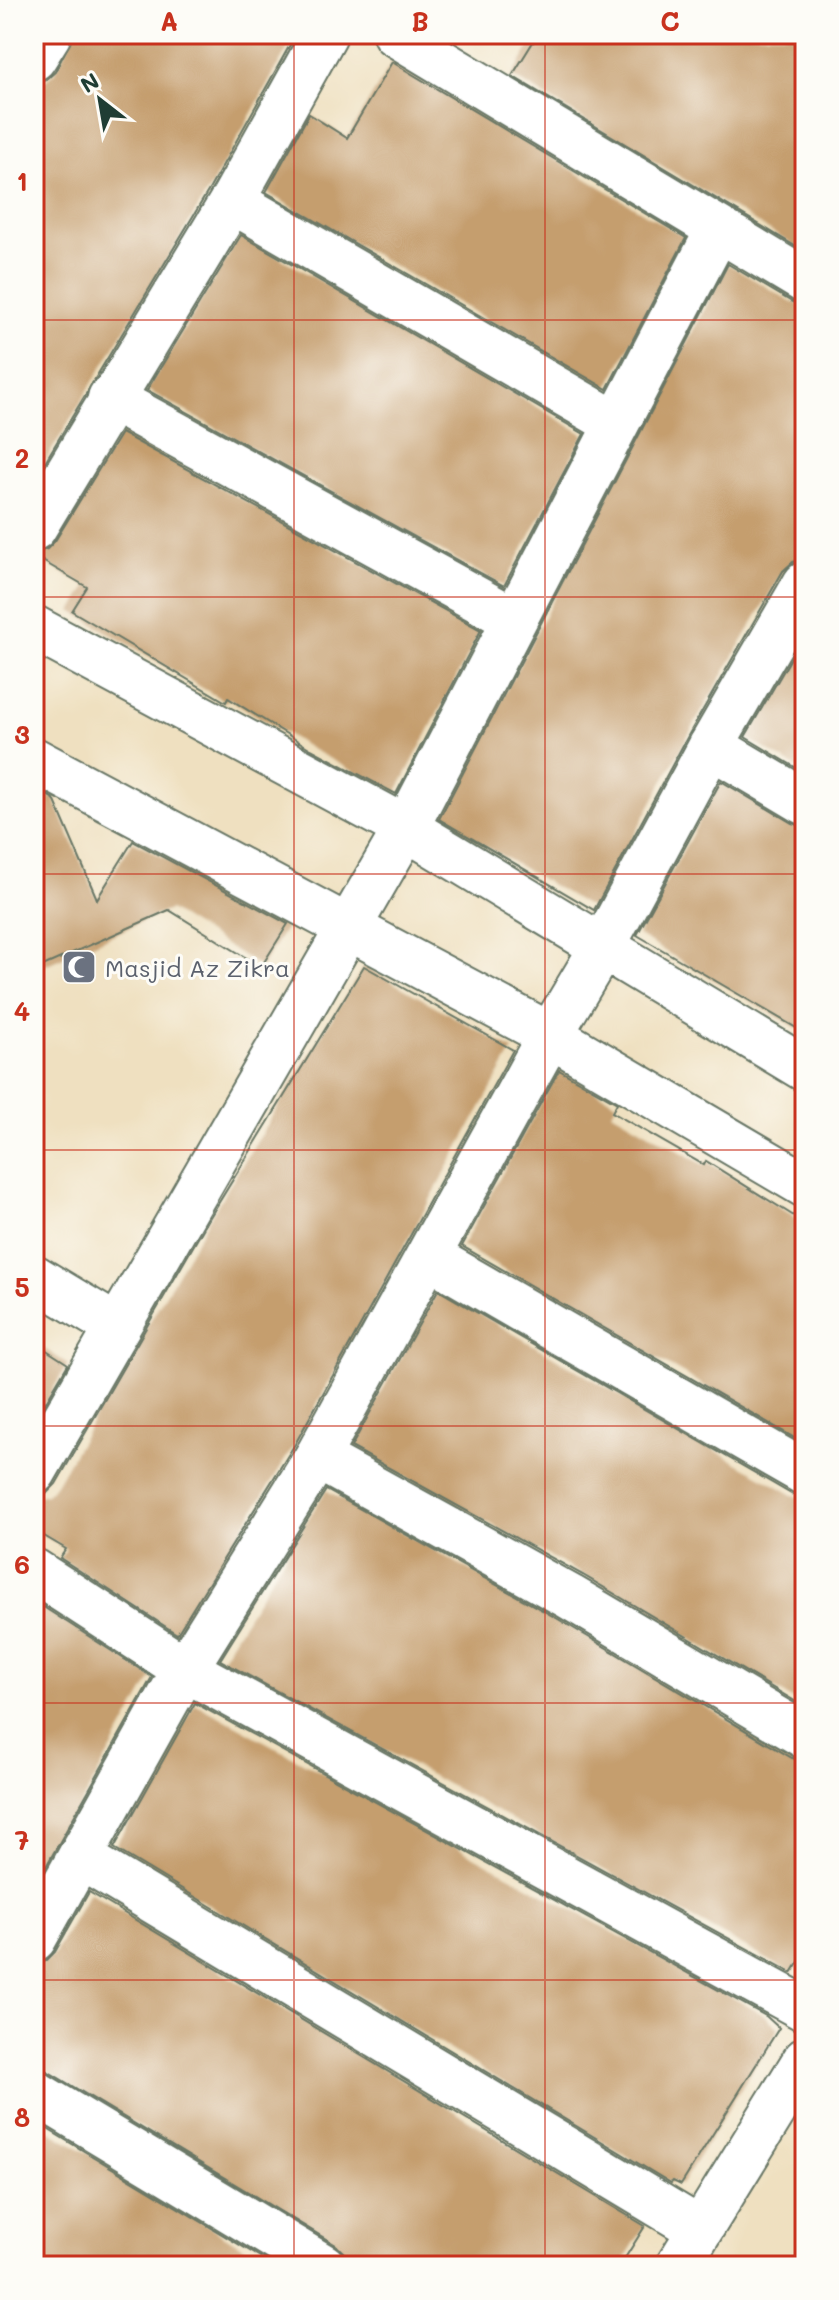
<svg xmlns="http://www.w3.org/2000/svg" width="839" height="2300" font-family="Mali,sans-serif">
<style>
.building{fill:#c59e6e}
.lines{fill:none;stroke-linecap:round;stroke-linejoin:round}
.minor-casing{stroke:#687665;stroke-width:48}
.minor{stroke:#fff;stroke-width:44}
.grid{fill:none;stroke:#c8321e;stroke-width:2;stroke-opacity:0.55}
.labels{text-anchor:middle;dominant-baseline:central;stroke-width:6;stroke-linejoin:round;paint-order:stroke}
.worship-label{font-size:24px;fill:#5b616d;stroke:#fdfcf7;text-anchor:start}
.neatline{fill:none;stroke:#c8321e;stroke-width:3}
.grid-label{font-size:26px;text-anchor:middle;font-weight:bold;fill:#c8321e}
</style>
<rect width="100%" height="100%" fill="#fdfcf7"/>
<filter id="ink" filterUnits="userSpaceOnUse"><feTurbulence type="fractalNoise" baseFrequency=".0125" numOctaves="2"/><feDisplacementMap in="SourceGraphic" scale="16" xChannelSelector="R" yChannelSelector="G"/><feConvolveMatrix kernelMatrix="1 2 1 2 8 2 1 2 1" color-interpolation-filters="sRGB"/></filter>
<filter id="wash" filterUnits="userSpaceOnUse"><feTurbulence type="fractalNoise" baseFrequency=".006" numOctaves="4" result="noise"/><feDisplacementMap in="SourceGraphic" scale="32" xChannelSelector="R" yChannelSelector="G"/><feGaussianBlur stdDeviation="1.8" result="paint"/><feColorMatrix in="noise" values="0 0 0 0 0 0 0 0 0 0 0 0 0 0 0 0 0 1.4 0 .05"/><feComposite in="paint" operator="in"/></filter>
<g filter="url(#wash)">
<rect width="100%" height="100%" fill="#efe0c0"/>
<g id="blocks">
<g class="building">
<polygon points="74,34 296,34 210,188 34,480 34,83 46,80 55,72"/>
<polygon points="538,34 805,34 805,252 512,76"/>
<polygon points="392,62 686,238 607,389 266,192 309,114 347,138"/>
<polygon points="241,235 584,434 504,586 147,390"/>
<polygon points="728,264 792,302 805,306 805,559 793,562 783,571 689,734 594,910 439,819"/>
<polygon points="121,433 481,630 396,794 311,749 228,698 226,702 72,611 87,587 34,556 34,553 47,549 55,541"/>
<polygon points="805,634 805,773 745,737"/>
<polygon points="721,781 792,823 805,827 805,1033 637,935"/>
<polygon points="34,788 54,799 97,899 133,841 288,924 261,967 169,910 34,970"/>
<polygon points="364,966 513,1050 295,1444 177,1634 60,1558 66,1549 34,1530 34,1497 46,1494 56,1484 210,1217"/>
<polygon points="559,1070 617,1103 612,1112 704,1165 706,1161 805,1223 805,1444 462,1246"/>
<polygon points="438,1290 793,1495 805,1498 805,1707 583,1575 351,1447"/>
<polygon points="34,1342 68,1364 34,1422"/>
<polygon points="326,1490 558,1619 792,1758 805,1761 805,1952 792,1973 220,1660"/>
<polygon points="34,1601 152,1677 34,1888"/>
<polygon points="195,1703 766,2016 779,2028 681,2185 673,2181 671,2183 114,1848"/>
<polygon points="89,1892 645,2226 620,2266 348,2266 344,2253 336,2245 47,2071 34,2067 34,1964 46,1961 55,1952"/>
<polygon points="34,2121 275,2266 34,2266"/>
</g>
</g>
</g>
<g filter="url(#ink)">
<use href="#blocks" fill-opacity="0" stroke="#687665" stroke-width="2"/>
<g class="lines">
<g class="minor-casing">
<g id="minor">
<polyline points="395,34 805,281"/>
<polyline points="34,58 49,34"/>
<polyline points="232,201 615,423"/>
<polyline points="110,398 513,619"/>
<polyline points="34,528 232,201 325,34"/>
<polyline points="34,628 406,828 805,1069"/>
<polyline points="711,746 805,802"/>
<polyline points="34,760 550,1035 805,1185"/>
<polyline points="430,1257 805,1473"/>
<polyline points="34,1277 115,1326"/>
<polyline points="317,1457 570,1597 805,1736"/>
<polyline points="34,1472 406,828 718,230"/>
<polyline points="34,1571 185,1669 805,2009"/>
<polyline points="80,1857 699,2229"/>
<polyline points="34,1939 185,1669 317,1457 550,1035 603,946 711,746 805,584"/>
<polyline points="34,2092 323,2266"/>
<polyline points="678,2266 805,2060"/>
</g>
</g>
<use href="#minor" class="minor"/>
</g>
</g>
<path class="grid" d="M 294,34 L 294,2266M 545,34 L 545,2266M 34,320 L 805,320M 34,597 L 805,597M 34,874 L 805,874M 34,1150 L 805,1150M 34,1426 L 805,1426M 34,1703 L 805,1703M 34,1980 L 805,1980"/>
<defs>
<g id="mosque-square" transform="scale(1.8)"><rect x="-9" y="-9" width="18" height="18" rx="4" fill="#6b7280" stroke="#fdfcf7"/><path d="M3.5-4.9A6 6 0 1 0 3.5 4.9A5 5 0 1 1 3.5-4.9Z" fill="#fff"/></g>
</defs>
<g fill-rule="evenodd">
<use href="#mosque-square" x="79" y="967"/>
</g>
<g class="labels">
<g class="worship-label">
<text x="105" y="967">Masjid Az Zikra</text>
</g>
</g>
<rect width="839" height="2300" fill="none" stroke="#fdfcf7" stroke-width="88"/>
<g transform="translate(100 100) rotate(329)" stroke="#fdfcf7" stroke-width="6" paint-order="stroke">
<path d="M0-6L14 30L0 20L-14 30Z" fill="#1f3d34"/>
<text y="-12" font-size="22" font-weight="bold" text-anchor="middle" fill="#1f3d34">N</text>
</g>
<rect x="44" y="44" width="751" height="2212" class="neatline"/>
<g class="grid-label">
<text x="169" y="31">A</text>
<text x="420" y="31">B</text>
<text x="670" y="31">C</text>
<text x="22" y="191">1</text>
<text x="22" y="468">2</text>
<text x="22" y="744">3</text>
<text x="22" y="1021">4</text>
<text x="22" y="1297">5</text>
<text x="22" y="1574">6</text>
<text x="22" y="1850">7</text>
<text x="22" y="2127">8</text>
</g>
</svg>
